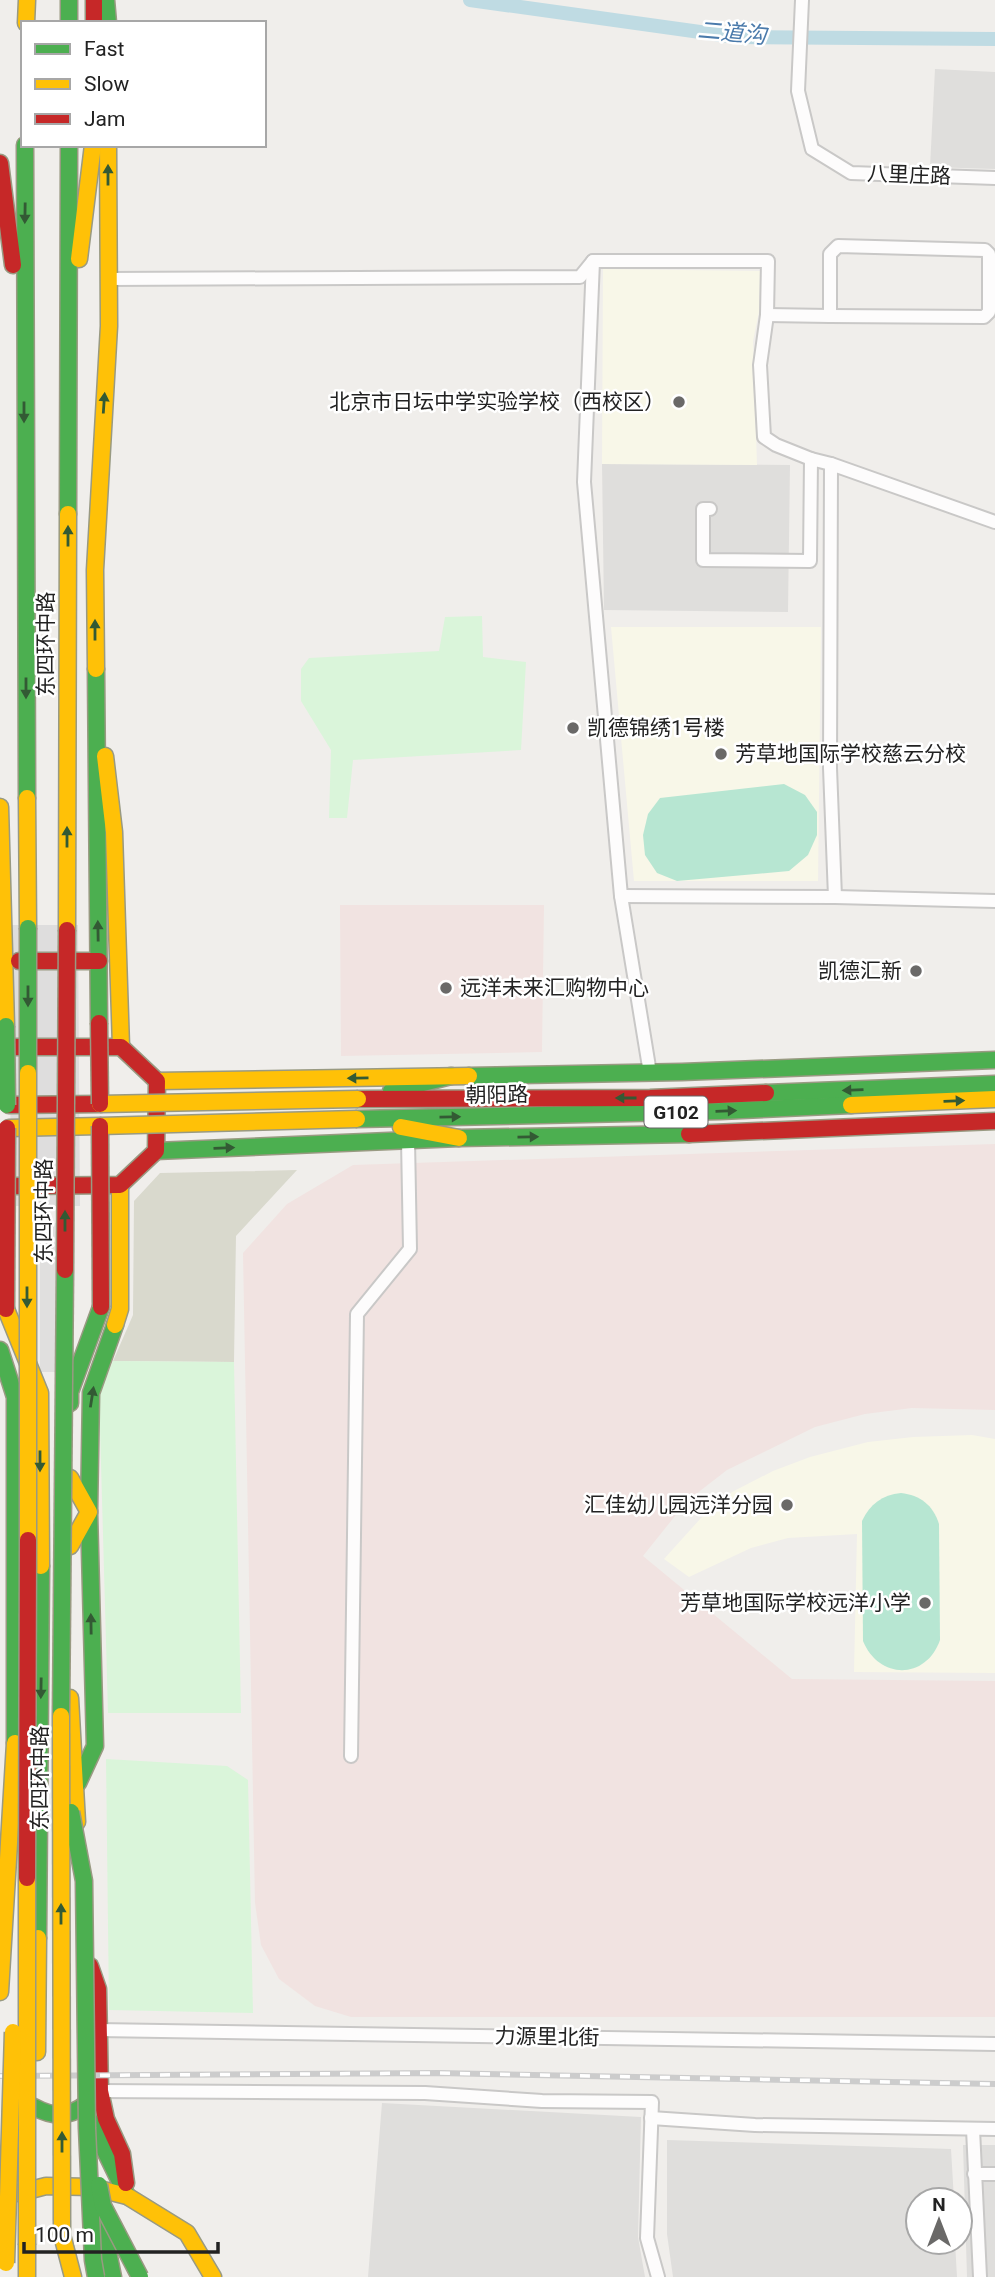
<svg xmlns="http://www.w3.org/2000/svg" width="995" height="2277" font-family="Roboto,'Noto Sans SC',sans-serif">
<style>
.residential{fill:#dfdedc}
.commercial{fill:#f1e3e1}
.education{fill:#f8f7e8}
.construction{fill:#d9d9cd}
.park{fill:#daf5da}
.pitch{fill:#b7e6d2}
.parking{fill:#e0dfde}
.pier{fill:#dedddd}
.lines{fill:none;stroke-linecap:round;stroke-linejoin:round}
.canal{stroke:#bfdbe3;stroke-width:14}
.street-casing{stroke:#c9c8c7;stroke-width:16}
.fast-casing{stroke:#999a82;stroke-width:19}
.slow-casing{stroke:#999a82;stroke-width:19}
.jam-casing{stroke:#999a82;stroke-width:19}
.street{stroke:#fdfcfc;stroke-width:12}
.fast{stroke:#4caf50;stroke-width:16}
.slow{stroke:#ffc107;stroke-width:16}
.jam{stroke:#c62828;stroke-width:16}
.rail-casing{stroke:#ccc;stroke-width:6}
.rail{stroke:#fff;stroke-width:3.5;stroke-dasharray:10;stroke-linecap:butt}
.fast-bridge-casing{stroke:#999a82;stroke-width:19;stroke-linecap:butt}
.slow-bridge-casing{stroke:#999a82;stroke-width:19;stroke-linecap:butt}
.jam-bridge-casing{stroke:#999a82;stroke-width:19;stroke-linecap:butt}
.fast-bridge{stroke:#4caf50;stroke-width:16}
.slow-bridge{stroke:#ffc107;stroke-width:16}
.jam-bridge{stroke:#c62828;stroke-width:16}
.oneway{fill:#335a34}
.poi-dot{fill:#6a6968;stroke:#fff;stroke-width:2.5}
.labels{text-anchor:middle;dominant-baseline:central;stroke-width:5;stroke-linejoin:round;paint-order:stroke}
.shield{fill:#fff;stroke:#646464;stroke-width:2}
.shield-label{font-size:19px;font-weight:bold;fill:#222}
.street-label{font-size:21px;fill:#222;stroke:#fff}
.poi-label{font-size:21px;fill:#222;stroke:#fff;text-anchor:end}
.water-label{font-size:23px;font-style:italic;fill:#4a7aab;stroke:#fff}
</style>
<rect width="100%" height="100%" fill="#f0eeeb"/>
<g class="residential">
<polygon points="935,69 995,72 995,169 930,167"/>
<polygon points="602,464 790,465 788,612 604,610"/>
<polygon points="382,2103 641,2117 638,2237 645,2277 368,2277"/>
<polygon points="667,2140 951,2149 954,2200 918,2200 918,2242 955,2242 957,2277 673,2277 667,2234"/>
<polygon points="963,2145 995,2145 995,2277 967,2277"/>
</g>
<g class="commercial">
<polygon points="340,905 544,905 542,1052 341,1056"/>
<polygon points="995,1144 995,1410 912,1408 865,1414 815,1427 727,1470 687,1501 643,1556 792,1679 995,1681 995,2017 351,2017 315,2006 279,1979 261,1945 255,1903 243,1253 287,1204 353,1165"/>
</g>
<g class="education">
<polygon points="603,269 760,271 759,312 753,341 757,465 602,464"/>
<polygon points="611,627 821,627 818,881 634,881"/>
<polygon points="972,1435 995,1439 995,1673 854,1672 857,1534 788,1538 751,1548 689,1577 664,1559 701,1518 732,1492 773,1471 810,1457 868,1442 913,1437"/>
</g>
<polygon class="construction" points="297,1170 236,1236 234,1362 113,1361 133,1315 134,1201 160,1173"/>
<g class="park">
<polygon points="482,616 483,657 526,662 521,750 353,760 347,818 329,818 331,750 301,701 301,669 309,658 439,651 445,617"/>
<polygon points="113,1361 234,1362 241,1713 108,1713 99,1393"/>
<polygon points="106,1759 227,1766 248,1780 253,2013 109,2010"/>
</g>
<g class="pitch">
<polygon points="784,784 805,795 817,812 817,835 808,855 789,871 677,881 657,873 645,855 643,835 648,814 660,798"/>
<path d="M 901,1493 C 920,1495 933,1505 939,1524 L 940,1640 C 926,1680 879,1680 863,1641 L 862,1521 C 870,1504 882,1495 901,1493 Z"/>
</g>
<rect class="parking" x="40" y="1223" width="34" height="149"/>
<polygon class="pier" points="9,925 78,925 80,1206 11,1206"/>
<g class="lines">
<polyline class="canal" points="470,0 736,37 995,39"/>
<g class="street-casing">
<g id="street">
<polyline points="802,0 798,91 812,149 851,173 995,178"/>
<polyline points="593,261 584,482 621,896 650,1073"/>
<polyline points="108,279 580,277 593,261 768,261 767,315 760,365 764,437 776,445 811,459"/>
<polyline points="767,315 830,316 830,254 838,246 985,250 989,254 989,284 995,284"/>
<polyline points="830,316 984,317 989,312 989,284"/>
<polyline points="710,509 703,509 703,560 810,561 811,459 831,464"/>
<polyline points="621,896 835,897 830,768 831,464 995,522"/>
<polyline points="835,897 995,901"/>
<polyline points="351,1756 357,1314 410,1249 408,1140"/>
<polyline points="98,2030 995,2044"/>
<polyline points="100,2091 425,2093 542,2101 652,2102 647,2238 658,2277"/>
<polyline points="651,2118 755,2125 995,2129"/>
<polyline points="973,2129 980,2277"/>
<polyline points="974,2174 995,2174"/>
</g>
</g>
<g class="fast-casing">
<g id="fast">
<polyline points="69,0 69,23"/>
<polyline points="106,0 108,23"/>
<polyline points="25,145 27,798"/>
<polyline points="68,514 69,145"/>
<polyline points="96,669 99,1023"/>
<polyline points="469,1076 682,1072 995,1060"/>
<polyline points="391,1091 451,1076"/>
<polyline points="766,1093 995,1084"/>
<polyline points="357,1119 720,1111 851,1105"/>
<polyline points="156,1151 459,1138 689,1134"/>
<polyline points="0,1350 15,1397 15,1743"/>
<polyline points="70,1403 70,1392 101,1307"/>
<polyline points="78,1783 95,1746 89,1512 91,1393 115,1325"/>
<polyline points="38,1938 41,1566"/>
<path d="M 34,2107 C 58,2120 74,2116 93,2098"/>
<polyline points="90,2120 127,2196"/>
<polyline points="103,2206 107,2247 113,2277"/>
</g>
</g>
<g class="slow-casing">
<g id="slow">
<polyline points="26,23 27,0"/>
<polyline points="79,259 93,145"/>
<polyline points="96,669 95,570 109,326 108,145"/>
<polyline points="105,756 114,832 121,1047"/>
<polyline points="27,798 28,928"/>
<polyline points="0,807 6,1026"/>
<polyline points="67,930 68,514"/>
<polyline points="157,1081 469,1076"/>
<polyline points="851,1105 995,1099"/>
<polyline points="401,1127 459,1138"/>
<polyline points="9,1128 100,1126"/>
<polyline points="6,1309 40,1393 41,1566"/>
<polyline points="115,1325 120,1309 120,1185"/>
<polyline points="70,1478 89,1512 70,1546"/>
<polyline points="70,1698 77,1822"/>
<polyline points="0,1992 15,1743"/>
<polyline points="37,2052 38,1938"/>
<polyline points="19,2193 46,2186 91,2187 127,2196 187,2233 213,2277"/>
<polyline points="62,2235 73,2277"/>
<polyline points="27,2245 27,2277"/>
</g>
</g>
<g class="jam-casing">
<g id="jam">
<polyline points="94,0 94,23"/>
<polyline points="0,163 13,265"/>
<polyline points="19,961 99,961"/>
<polyline points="16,1047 121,1047 157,1081 156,1151 120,1185 17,1186"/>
<polyline points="358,1099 650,1098 766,1093"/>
<polyline points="9,1105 100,1104"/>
<polyline points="689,1134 995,1121"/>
<polyline points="90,1966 98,1989 100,2091 106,2119 122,2154 126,2183"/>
</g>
</g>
<use href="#street" class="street"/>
<use href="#fast" class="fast"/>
<use href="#slow" class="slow"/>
<use href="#jam" class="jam"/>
<g class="rail-casing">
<polyline id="rail" points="0,2076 438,2073 995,2084"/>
</g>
<use href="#rail" class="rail"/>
<g class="fast-bridge-casing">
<g id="fast-bridge">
<polyline points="6,1026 7,1105"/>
<polyline points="28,1073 28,928"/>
<polyline points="61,1716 65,1270"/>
<polyline points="71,1812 84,1881 87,2128 93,2260 96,2277"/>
<polyline points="99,2185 103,2206 140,2277"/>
</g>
</g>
<g class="slow-bridge-casing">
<g id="slow-bridge">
<polyline points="100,1104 358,1099"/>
<polyline points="100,1126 357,1119"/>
<polyline points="28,1540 28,1073"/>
<polyline points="61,1716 62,2235"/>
<polyline points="27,2245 27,1878"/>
<polyline points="6,2263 13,2032"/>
</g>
</g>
<g class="jam-bridge-casing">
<g id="jam-bridge">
<polyline points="99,1023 100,1104"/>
<polyline points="100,1126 101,1307"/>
<polyline points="65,1270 67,930"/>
<polyline points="6,1309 7,1128"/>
<polyline points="27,1878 28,1540"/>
</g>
</g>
<use href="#fast-bridge" class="fast-bridge"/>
<use href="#slow-bridge" class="slow-bridge"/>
<use href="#jam-bridge" class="jam-bridge"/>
</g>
<defs><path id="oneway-solid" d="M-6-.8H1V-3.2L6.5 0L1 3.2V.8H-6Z" transform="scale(1.75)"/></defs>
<g class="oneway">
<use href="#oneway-solid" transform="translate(108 175) rotate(-90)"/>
<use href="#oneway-solid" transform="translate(25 213) rotate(91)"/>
<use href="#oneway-solid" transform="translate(104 403) rotate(-86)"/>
<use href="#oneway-solid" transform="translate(24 412) rotate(90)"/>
<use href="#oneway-solid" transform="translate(68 536) rotate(-90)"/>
<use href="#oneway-solid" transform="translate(95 630) rotate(-90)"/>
<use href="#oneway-solid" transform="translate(26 688) rotate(90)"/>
<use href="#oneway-solid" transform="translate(67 837) rotate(-90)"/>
<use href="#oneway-solid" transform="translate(98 931) rotate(-91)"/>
<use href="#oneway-solid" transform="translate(28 996) rotate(90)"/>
<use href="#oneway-solid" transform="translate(358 1078) rotate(179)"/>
<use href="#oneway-solid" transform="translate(853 1090) rotate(178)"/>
<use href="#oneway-solid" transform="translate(626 1098) rotate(180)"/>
<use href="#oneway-solid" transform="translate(954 1101) rotate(-2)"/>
<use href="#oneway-solid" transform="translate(726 1111) rotate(-2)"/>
<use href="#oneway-solid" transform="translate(450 1117) rotate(-1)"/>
<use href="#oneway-solid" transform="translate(528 1137) rotate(-1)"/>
<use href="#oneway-solid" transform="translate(224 1148) rotate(-2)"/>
<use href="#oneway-solid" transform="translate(65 1221) rotate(-90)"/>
<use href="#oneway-solid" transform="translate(27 1297) rotate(90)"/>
<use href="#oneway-solid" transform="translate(92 1397) rotate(-81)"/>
<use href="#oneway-solid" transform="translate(40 1461) rotate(90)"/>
<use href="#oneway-solid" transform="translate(91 1624) rotate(-91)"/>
<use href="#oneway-solid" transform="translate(41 1688) rotate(91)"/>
<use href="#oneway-solid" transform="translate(61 1914) rotate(-90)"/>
<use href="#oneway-solid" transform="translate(62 2142) rotate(-90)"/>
</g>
<g class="poi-dot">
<circle cx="679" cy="402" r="7"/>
<circle cx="573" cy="728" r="7"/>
<circle cx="721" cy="754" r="7"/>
<circle cx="916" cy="971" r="7"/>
<circle cx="446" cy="988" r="7"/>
<circle cx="787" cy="1505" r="7"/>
<circle cx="925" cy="1603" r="7"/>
</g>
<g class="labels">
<rect class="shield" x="644.5" y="1096.5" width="63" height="31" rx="5"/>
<g class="shield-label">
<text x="676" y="1112">G102</text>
</g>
<g class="street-label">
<text transform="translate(909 175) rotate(2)">八里庄路</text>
<text transform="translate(46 644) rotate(-90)">东四环中路</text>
<text transform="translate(497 1095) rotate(-1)">朝阳路</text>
<text transform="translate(44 1211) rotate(-90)">东四环中路</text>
<text transform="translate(40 1778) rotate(-90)">东四环中路</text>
<text transform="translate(547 2037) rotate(1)">力源里北街</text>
</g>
<g class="poi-label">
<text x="665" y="402">北京市日坛中学实验学校（西校区）</text>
<text x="587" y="728" text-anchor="start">凯德锦绣1号楼</text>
<text x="735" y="754" text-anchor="start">芳草地国际学校慈云分校</text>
<text x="902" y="971">凯德汇新</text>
<text x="460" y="988" text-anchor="start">远洋未来汇购物中心</text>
<text x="773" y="1505">汇佳幼儿园远洋分园</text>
<text x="911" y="1603">芳草地国际学校远洋小学</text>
</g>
<g class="water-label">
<text transform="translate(732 33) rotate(5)">二道沟</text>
</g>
</g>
<rect x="21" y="21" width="245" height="126" fill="#ffffff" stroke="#a7a7a7" stroke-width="2"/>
<rect x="35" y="44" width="35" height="10" fill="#4caf50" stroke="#a7a7a7" stroke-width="2"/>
<text x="84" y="56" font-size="21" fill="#222222">Fast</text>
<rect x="35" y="79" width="35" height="10" fill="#ffc107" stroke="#a7a7a7" stroke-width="2"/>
<text x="84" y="91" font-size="21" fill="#222222">Slow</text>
<rect x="35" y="114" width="35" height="10" fill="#c62828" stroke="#a7a7a7" stroke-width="2"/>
<text x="84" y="126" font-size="21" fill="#222222">Jam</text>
<g transform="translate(939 2221)"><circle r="33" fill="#ffffff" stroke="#a7a7a7" stroke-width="2"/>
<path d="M0-5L12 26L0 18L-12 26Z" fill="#6a6968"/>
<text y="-10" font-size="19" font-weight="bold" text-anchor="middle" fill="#222222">N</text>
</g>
<path d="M24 2242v10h194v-10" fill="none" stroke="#222222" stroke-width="3.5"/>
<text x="35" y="2242" font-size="21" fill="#222222" stroke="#ffffff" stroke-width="5" paint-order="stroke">100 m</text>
</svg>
